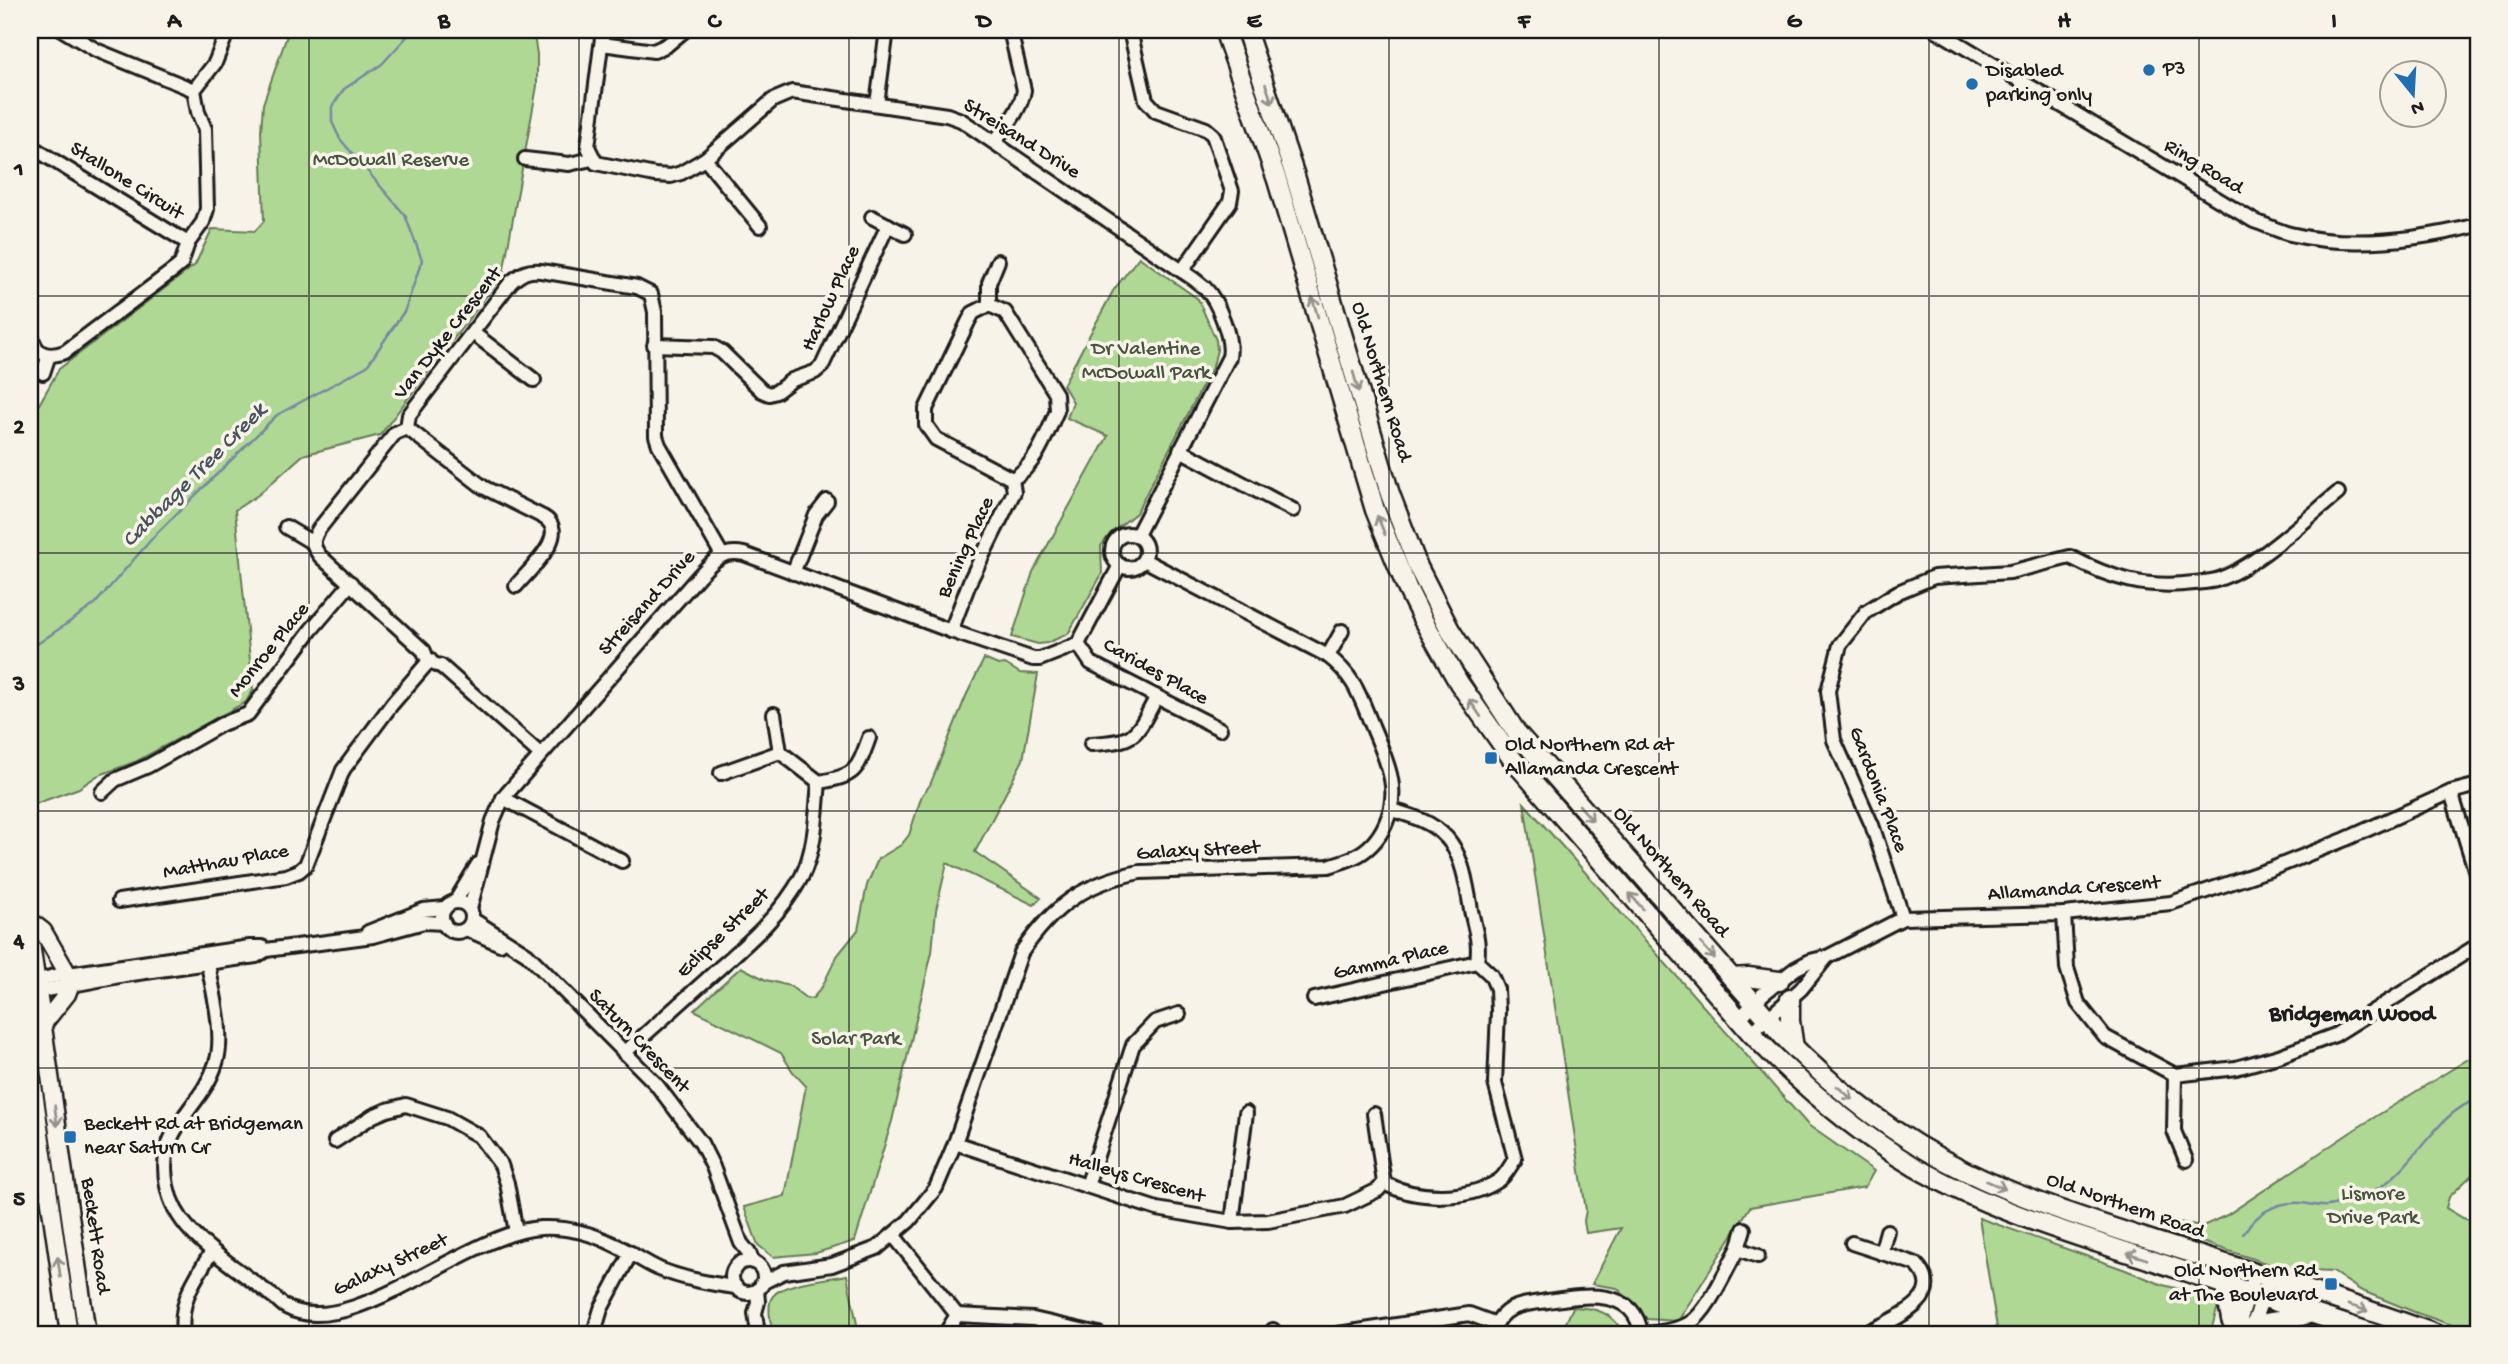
<svg xmlns="http://www.w3.org/2000/svg" width="2508" height="1364" font-family="'Gochi Hand',sans-serif">
<style>
.green{fill:#b0d895;stroke:#667a58;stroke-width:2}
.lines{fill:none;stroke-linecap:round;stroke-linejoin:round}
.stream{stroke:#74899f;stroke-width:2.5}
.minor-casing{stroke:#1c1c1c;stroke-width:18}
.major-casing{stroke:#1c1c1c;stroke-width:21}
.highway-casing{stroke:#1c1c1c;stroke-width:23}
.minor{stroke:#f7f3e8;stroke-width:12}
.major{stroke:#f7f3e8;stroke-width:16}
.highway{stroke:#f7f3e8;stroke-width:18}
.oneway{stroke:#94928c}
.grid{fill:none;stroke:#1c1c1c;stroke-width:2;stroke-opacity:0.55}
.poi-dot{fill:#1f6fb2;stroke:#f7f3e8;stroke-width:2.5}
.labels{text-anchor:middle;dominant-baseline:central;stroke-width:7;stroke-linejoin:round;paint-order:stroke}
.poi-label{font-size:21px;fill:#1c1c1c;stroke:#f7f3e8;text-anchor:start}
.street-label{font-size:21px;fill:#1c1c1c;stroke:#f7f3e8}
.park-label{font-size:21px;fill:#485440;stroke:#f7f3e8}
.water-label{font-size:23px;font-style:italic;fill:#48535e;stroke:#f7f3e8}
.neighbourhood-label{font-size:23px;font-weight:bold;fill:#1c1c1c;stroke:#f7f3e8}
.neatline{fill:none;stroke:#1c1c1c;stroke-width:2.5}
.grid-label{font-size:23px;text-anchor:middle;font-weight:bold;fill:#1c1c1c}
</style>
<rect width="100%" height="100%" fill="#f7f3e8"/>
<filter id="ink" filterUnits="userSpaceOnUse"><feTurbulence type="fractalNoise" baseFrequency=".0143" numOctaves="2"/><feDisplacementMap in="SourceGraphic" scale="14" xChannelSelector="R" yChannelSelector="G"/><feConvolveMatrix kernelMatrix="1 2 1 2 8 2 1 2 1" color-interpolation-filters="sRGB"/></filter>
<g filter="url(#ink)">
<g class="green">
<polygon points="289,30 533,30 537,54 537,86 503,274 380,435 303,455 258,495 235,510 253,690 246,702 137,761 97,776 79,788 35,804 30,797 30,431 37,408 59,369 195,265 212,229 255,231 264,221 261,131 263,104"/>
<polygon points="1139,257 1198,299 1216,340 1217,350 1213,366 1136,513 1111,533 1101,546 1102,574 1068,634 1047,643 1038,644 1012,637 1033,572 1108,436 1067,418 1073,402 1063,385 1113,291"/>
<polygon points="984,659 998,665 1005,664 1020,673 1038,674 1023,760 975,852 1041,898 1034,905 947,863 936,910 932,952 892,1121 855,1241 816,1253 773,1257 758,1245 744,1207 785,1196 806,1086 793,1072 781,1053 694,1010 741,967 766,980 790,986 807,999 813,998 822,987 837,956 858,930 867,885 878,859 901,845 909,835 922,795 930,785 966,696"/>
<polygon points="1524,803 1808,1125 1874,1171 1865,1187 1750,1207 1678,1321 1647,1319 1617,1288 1592,1284 1621,1228 1586,1233 1584,1221 1586,1210"/>
<polygon points="2478,1053 2478,1169 2449,1197 2446,1208 2463,1218 2478,1223 2478,1334 2417,1313 2360,1290 2333,1272 2287,1270 2168,1231 2172,1221 2203,1226 2227,1215 2354,1130"/>
<polygon points="1979,1218 2123,1269 2163,1285 2220,1299 2210,1334 1998,1334"/>
<path d="M 847,1275 L 859,1334 L 773,1334 C 771,1324 766,1304 773,1296 C 783,1282 830,1279 847,1275 Z"/>
<path d="M 1573,1307 C 1597,1308 1612,1312 1624,1334 L 1561,1334 Z"/>
</g>
<g class="lines">
<g class="stream">
<polyline points="30,649 94,605 157,533 277,415 367,366 405,310 422,260 405,215 340,139 332,122 332,107 344,89 382,64 413,30"/>
<path d="M 2243,1234 C 2257,1213 2276,1201 2302,1203 C 2310,1204 2320,1207 2328,1206 C 2340,1204 2370,1194 2379,1188 C 2416,1165 2437,1112 2478,1099"/>
<polyline points="2194,1334 2206,1327"/>
</g>
<g class="minor-casing">
<g id="minor">
<polyline points="63,30 96,50 194,90"/>
<path d="M 603,30 L 588,147 L 596,163 L 655,175 L 671,176 L 681,173 L 705,159 L 773,100 L 792,92 L 947,115 L 961,120 L 1182,271 C 1190,276 1198,282 1205,288 C 1218,301 1233,339 1229,357 L 1137,535"/>
<polyline points="1133,30 1131,35 1146,100 1156,111 1206,129 1213,135 1232,191 1230,202 1182,271"/>
<path d="M 1936,30 L 2254,221 C 2266,225 2278,231 2290,234 C 2351,249 2418,240 2478,225"/>
<polyline points="602,44 654,51 667,45 685,30"/>
<polyline points="877,104 887,30"/>
<path d="M 995,142 C 1006,126 1021,110 1024,90 L 1010,30"/>
<path d="M 30,146 L 188,243 L 181,264 L 175,269 L 65,352 C 42,360 33,351 30,328"/>
<polyline points="525,159 569,164 592,159"/>
<polyline points="705,159 760,226"/>
<polyline points="872,217 905,234"/>
<polyline points="188,243 203,222 207,209 205,129 198,112 194,90 215,63 228,30"/>
<polyline points="989,305 989,283 998,261"/>
<polyline points="473,333 534,380"/>
<polyline points="654,345 713,347 722,352 762,391 769,394 776,392 792,380 815,372 822,366 888,225"/>
<polyline points="43,373 49,355"/>
<path d="M 407,428 L 483,487 L 543,517 C 572,533 529,570 516,586"/>
<polyline points="1180,450 1293,510"/>
<polyline points="286,527 313,543"/>
<circle cx="1129" cy="551" r="17"/>
<polyline points="793,573 816,515 827,501"/>
<path d="M 951,631 L 970,581 L 1014,492 L 1012,479 C 1036,466 1046,435 1057,411 L 1056,394 L 1005,312 L 989,305 L 973,313 L 968,322 L 926,409 L 926,425 L 936,439 L 1012,479"/>
<polyline points="1078,644 1091,663 1220,729"/>
<polyline points="1328,656 1342,631"/>
<polyline points="774,714 780,752 819,782"/>
<path d="M 1091,744 C 1137,741 1135,737 1156,698"/>
<path d="M 540,754 L 441,666 C 433,665 426,660 424,651 L 320,556 C 312,546 312,540 319,529 L 395,433 L 407,428 L 409,415 L 511,282 C 522,273 527,270 541,271 L 637,287 L 651,294 L 655,312 L 656,436 L 659,445 L 722,555"/>
<polyline points="721,773 780,752"/>
<path d="M 819,782 C 856,776 857,771 869,738"/>
<polyline points="102,792 115,780 148,766 222,724 248,714 311,630 351,583"/>
<polyline points="2451,792 2478,879"/>
<polyline points="503,798 622,861"/>
<polyline points="119,901 286,876 299,871 306,865 343,770 392,704 430,660"/>
<circle cx="457" cy="917" r="15"/>
<polyline points="455,902 478,864"/>
<path d="M 470,909 L 493,821 L 503,798 L 698,577 C 712,562 722,549 744,554 L 951,631 L 1033,659 L 1040,659 L 1078,644 L 1120,565"/>
<polyline points="2064,914 2067,968 2078,1003 2105,1037 2175,1075 2236,1068 2279,1056 2335,1035 2478,945"/>
<path d="M 1903,918 L 1872,825 L 1834,740 L 1828,691 L 1840,645 L 1866,612 L 1898,592 L 1934,577 L 2010,572 L 2070,557 C 2112,579 2146,589 2194,583 C 2201,582 2209,582 2216,580 C 2255,568 2305,520 2338,493"/>
<polyline points="472,919 527,954 656,1084 701,1143 713,1167 741,1243 749,1253 753,1262"/>
<polyline points="466,929 500,944"/>
<polyline points="368,932 423,910 445,908"/>
<path d="M 206,954 C 211,984 226,1034 216,1063 C 201,1111 155,1126 167,1186 C 174,1223 204,1245 232,1266 C 246,1276 260,1287 274,1297 C 278,1300 282,1305 286,1307 C 352,1343 466,1232 541,1228 C 565,1227 591,1233 613,1244 C 629,1251 643,1262 659,1269 C 684,1279 710,1284 736,1287"/>
<polyline points="30,982 55,976 250,947 262,947 266,950"/>
<polyline points="30,993 125,975 256,956 266,950 373,936 424,922 444,923"/>
<polyline points="1314,999 1477,962"/>
<polyline points="1739,1019 1763,994 1795,969 1810,961 1827,957 1903,918 2064,914 2171,903 2271,869 2346,839 2451,792 2478,785"/>
<polyline points="1751,1033 1801,989 1827,957"/>
<path d="M 624,1053 C 655,1026 686,998 716,971 C 748,943 782,914 802,876 C 816,847 816,813 819,782"/>
<polyline points="2175,1075 2174,1131 2186,1160"/>
<polyline points="1374,1114 1384,1183"/>
<polyline points="335,1141 373,1116 387,1110 406,1105 447,1118 479,1136 501,1165 507,1183 516,1232"/>
<path d="M 955,1143 L 1157,1209 L 1232,1222 L 1268,1221 L 1345,1206 L 1378,1190 L 1384,1183 C 1416,1200 1467,1201 1498,1181 C 1505,1177 1510,1166 1515,1159 L 1495,1083 L 1498,1011 L 1497,989 L 1491,975 L 1477,962 C 1480,940 1475,931 1471,910 C 1461,849 1454,826 1391,810"/>
<polyline points="1087,1186 1133,1045 1155,1022 1179,1014"/>
<polyline points="1232,1222 1246,1113"/>
<polyline points="1744,1229 1738,1249 1758,1256"/>
<polyline points="894,1236 957,1315"/>
<path d="M 1852,1243 L 1916,1264 C 1951,1300 1888,1321 1864,1334"/>
<polyline points="1881,1253 1887,1231"/>
<circle cx="748" cy="1277" r="16"/>
<path d="M 762,1283 L 784,1272 L 832,1265 L 877,1248 L 909,1221 L 936,1188 L 955,1143 L 1021,953 C 1053,906 1084,883 1140,872 L 1329,866 C 1337,863 1346,861 1354,857 C 1382,844 1397,809 1391,779 C 1388,762 1380,745 1373,728 C 1360,697 1356,678 1328,656 L 1144,560"/>
<polyline points="757,1290 758,1302 755,1313 758,1334"/>
<polyline points="957,1315 1033,1319 1099,1334"/>
<polyline points="596,1326 601,1309 631,1253"/>
<polyline points="1273,1330 1276,1334"/>
<polyline points="2250,1331 2270,1280"/>
<path d="M 183,1334 C 179,1299 195,1280 212,1251"/>
<polyline points="945,1334 957,1315"/>
<polyline points="1338,1334 1469,1314 1496,1324"/>
<path d="M 1491,1334 C 1495,1326 1498,1318 1506,1312 C 1517,1304 1534,1303 1548,1301 C 1581,1296 1635,1286 1641,1334"/>
<path d="M 1641,1334 C 1657,1333 1676,1331 1690,1323 C 1709,1311 1726,1269 1738,1249"/>
<polyline points="2236,1334 2255,1275"/>
</g>
</g>
<g class="major-casing">
<g id="major">
<polyline points="30,921 43,931 68,974"/>
<polyline points="30,936 87,1334"/>
<polyline points="43,1024 67,994 70,986"/>
<polyline points="30,1064 69,1334"/>
</g>
</g>
<g class="highway-casing">
<g id="highway">
<path d="M 1224,30 L 1277,180 L 1375,510 L 1407,588 L 1423,620 L 1459,683 L 1513,760 L 1751,1033 C 1800,1084 1854,1131 1915,1167 C 1986,1208 2065,1232 2142,1257 C 2220,1283 2297,1309 2375,1334"/>
<path d="M 1246,30 L 1295,176 L 1390,494 L 1418,567 L 1450,630 L 1516,732 L 1783,1036 C 1835,1090 1897,1138 1965,1171 C 2020,1198 2080,1217 2138,1236 C 2237,1268 2338,1298 2435,1334"/>
<polyline points="1732,978 1748,977 1779,981"/>
<polyline points="1790,999 1790,1021 1794,1048"/>
<polyline points="2225,1285 2231,1319 2237,1332"/>
<path d="M 2252,1327 C 2271,1320 2291,1321 2311,1313"/>
</g>
</g>
<use href="#minor" class="minor"/>
<use href="#major" class="major"/>
<use href="#highway" class="highway"/>
</g>
<defs><path id="oneway-shaft" d="M-6 0H5M1.5-3L5.5 0L1.5 3" fill="none" stroke-width="1.6" stroke-linecap="round" stroke-linejoin="round" transform="scale(1.75)"/></defs>
<g class="oneway">
<use href="#oneway-shaft" transform="translate(1269 94) rotate(71)"/>
<use href="#oneway-shaft" transform="translate(1315 307) rotate(-106)"/>
<use href="#oneway-shaft" transform="translate(1356 382) rotate(74)"/>
<use href="#oneway-shaft" transform="translate(1381 525) rotate(-112)"/>
<use href="#oneway-shaft" transform="translate(1475 708) rotate(-124)"/>
<use href="#oneway-shaft" transform="translate(1586 813) rotate(49)"/>
<use href="#oneway-shaft" transform="translate(1636 901) rotate(-131)"/>
<use href="#oneway-shaft" transform="translate(1708 951) rotate(48)"/>
<use href="#oneway-shaft" transform="translate(1845 1093) rotate(40)"/>
<use href="#oneway-shaft" transform="translate(56 1116) rotate(82)"/>
<use href="#oneway-shaft" transform="translate(1996 1185) rotate(24)"/>
<use href="#oneway-shaft" transform="translate(2137 1256) rotate(-162)"/>
<use href="#oneway-shaft" transform="translate(59 1267) rotate(-98)"/>
<use href="#oneway-shaft" transform="translate(2358 1308) rotate(18)"/>
</g>
</g>
<path class="grid" d="M 309,30 L 309,1334M 579,30 L 579,1334M 849,30 L 849,1334M 1119,30 L 1119,1334M 1389,30 L 1389,1334M 1659,30 L 1659,1334M 1929,30 L 1929,1334M 2199,30 L 2199,1334M 30,296 L 2478,296M 30,553 L 2478,553M 30,811 L 2478,811M 30,1068 L 2478,1068"/>
<g class="poi-dot">
<circle cx="2149" cy="70" r="7"/>
<circle cx="1972" cy="84" r="7"/>
<rect x="1484" y="751" width="14" height="14" rx="3.5"/>
<rect x="63" y="1130" width="14" height="14" rx="3.5"/>
<rect x="2324" y="1277" width="14" height="14" rx="3.5"/>
</g>
<g class="labels">
<g class="poi-label">
<text x="2163" y="70">P3</text>
<text x="1986" y="72">Disabled<tspan x="1986" dy="24">parking only</tspan></text>
<text x="1505" y="746">Old Northern Rd at<tspan x="1505" dy="24">Allamanda Crescent</tspan></text>
<text x="84" y="1125">Beckett Rd at Bridgeman<tspan x="84" dy="24">near Saturn Cr</tspan></text>
<text x="2317" y="1272" text-anchor="end">Old Northern Rd<tspan x="2317" dy="24">at The Boulevard</tspan></text>
</g>
<g class="street-label">
<text transform="translate(1021 140) rotate(32)">Streisand Drive</text>
<text transform="translate(2203 168) rotate(31)">Ring Road</text>
<text transform="translate(126 182) rotate(32)">Stallone Circuit</text>
<text transform="translate(832 299) rotate(-65)">Harlow Place</text>
<text transform="translate(449 334) rotate(-52)">Van Dyke Crescent</text>
<text transform="translate(1380 382) rotate(73)">Old Northern Road</text>
<text transform="translate(967 548) rotate(-65)">Bening Place</text>
<text transform="translate(648 604) rotate(-48)">Streisand Drive</text>
<text transform="translate(270 651) rotate(-51)">Monroe Place</text>
<text transform="translate(1155 673) rotate(29)">Carides Place</text>
<text transform="translate(1877 790) rotate(69)">Gardonia Place</text>
<text transform="translate(1198 852) rotate(-3)">Galaxy Street</text>
<text transform="translate(226 863) rotate(-10)">Matthau Place</text>
<text transform="translate(1670 873) rotate(49)">Old Northern Road</text>
<text transform="translate(2074 890) rotate(-4)">Allamanda Crescent</text>
<text transform="translate(724 934) rotate(-44)">Eclipse Street</text>
<text transform="translate(1391 962) rotate(-13)">Gamma Place</text>
<text transform="translate(638 1042) rotate(46)">Saturn Crescent</text>
<text transform="translate(1136 1179) rotate(16)">Halleys Crescent</text>
<text transform="translate(2125 1207) rotate(19)">Old Northern Road</text>
<text transform="translate(94 1236) rotate(82)">Beckett Road</text>
<text transform="translate(391 1266) rotate(-25)">Galaxy Street</text>
</g>
<g class="park-label">
<text x="391" y="161">McDowall Reserve</text>
<text x="1146" y="350">Dr Valentine<tspan x="1146" dy="24">McDowall Park</tspan></text>
<text x="856" y="1040">Solar Park</text>
<text x="2373" y="1195">Lismore<tspan x="2373" dy="24">Drive Park</tspan></text>
</g>
<g class="water-label">
<text transform="translate(195 476) rotate(-45)">Cabbage Tree Creek</text>
</g>
<g class="neighbourhood-label">
<text x="2352" y="1015">Bridgeman Wood</text>
</g>
</g>
<rect width="2508" height="1364" fill="none" stroke="#f7f3e8" stroke-width="77"/>
<g transform="translate(2413 94) rotate(162)"><circle r="33" fill="#f7f3e8" stroke="#9f9d96" stroke-width="2"/>
<path d="M0-5L12 26L0 18L-12 26Z" fill="#1f6fb2"/>
<text y="-10" font-size="19" font-weight="bold" text-anchor="middle" fill="#1c1c1c">N</text>
</g>
<rect x="38" y="38" width="2432" height="1288" class="neatline"/>
<g class="grid-label">
<text x="174" y="27">A</text>
<text x="444" y="27">B</text>
<text x="714" y="27">C</text>
<text x="984" y="27">D</text>
<text x="1254" y="27">E</text>
<text x="1524" y="27">F</text>
<text x="1794" y="27">G</text>
<text x="2064" y="27">H</text>
<text x="2334" y="27">I</text>
<text x="19" y="175">1</text>
<text x="19" y="433">2</text>
<text x="19" y="690">3</text>
<text x="19" y="947">4</text>
<text x="19" y="1205">5</text>
</g>
</svg>
